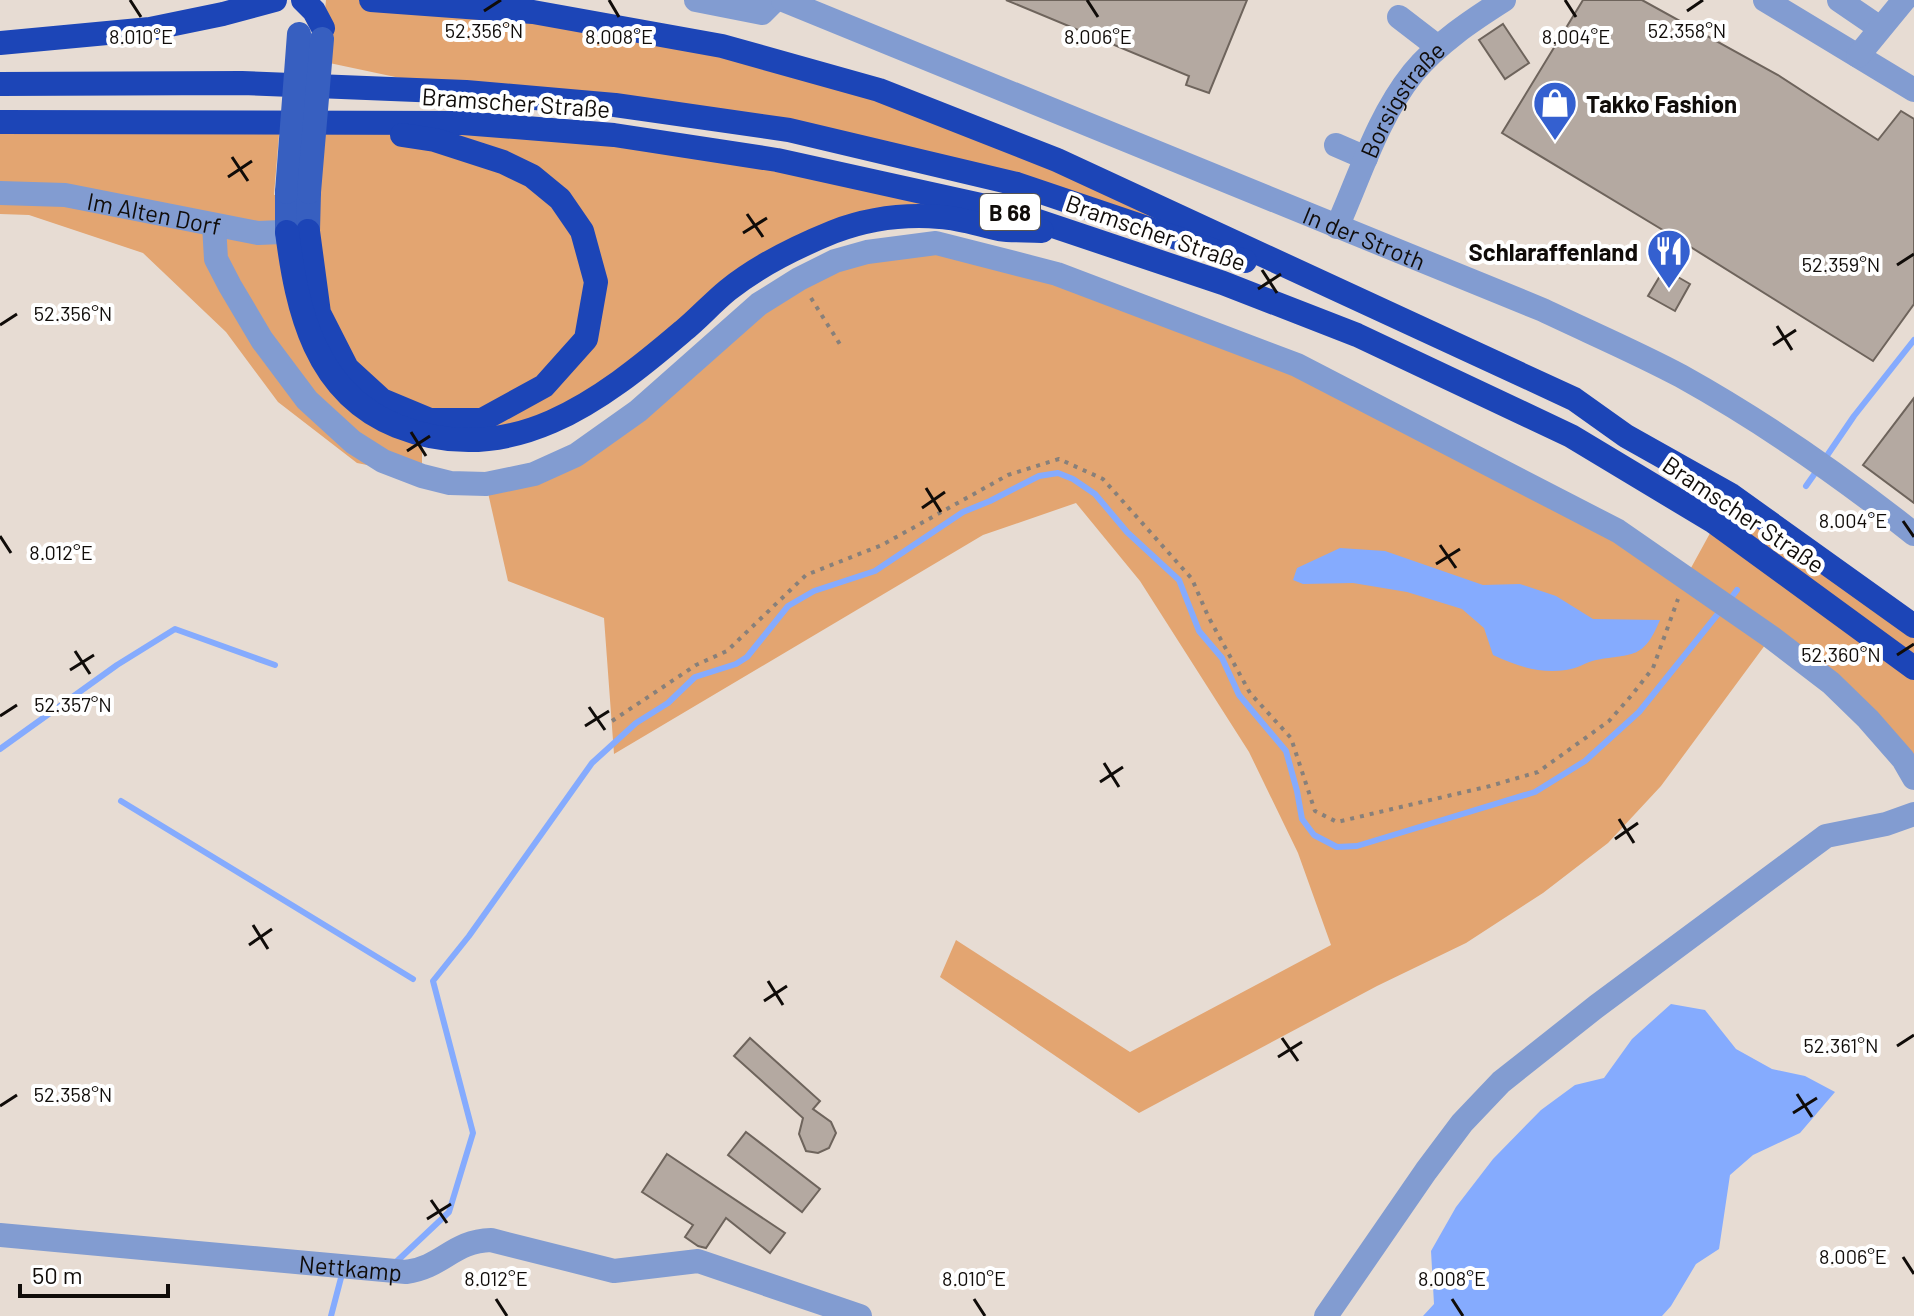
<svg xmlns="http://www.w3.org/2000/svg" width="1914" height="1316" font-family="Barlow,sans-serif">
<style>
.green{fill:#e3a571}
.water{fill:#85abfe}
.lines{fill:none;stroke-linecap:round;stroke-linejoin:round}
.stream{stroke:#85abfe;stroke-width:6}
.building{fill:#b4a9a1;stroke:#6e645c;stroke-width:2}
.path{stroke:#88807a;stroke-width:4;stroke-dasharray:4 6;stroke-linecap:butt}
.minor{stroke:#829cd1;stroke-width:24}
.major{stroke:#375fc0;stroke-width:24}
.highway{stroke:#1c45b7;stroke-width:24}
.major-bridge{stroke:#375fc0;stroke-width:24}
.ticks{fill:none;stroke:#100c09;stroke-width:3}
.labels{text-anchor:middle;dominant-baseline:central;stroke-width:8;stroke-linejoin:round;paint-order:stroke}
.shield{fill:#fff;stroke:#585553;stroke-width:2}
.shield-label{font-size:22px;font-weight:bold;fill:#100c09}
.street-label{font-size:24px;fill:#100c09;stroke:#fff}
.poi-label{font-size:24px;font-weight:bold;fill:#100c09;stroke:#fff;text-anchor:start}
.ticks-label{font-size:20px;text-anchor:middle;fill:#100c09;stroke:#fff;stroke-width:8;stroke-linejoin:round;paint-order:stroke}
</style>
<rect width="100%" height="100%" fill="#e7dcd3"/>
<g class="green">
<polygon points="326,0 371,0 533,12 879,90 1373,304 1017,184 789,130 466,92 320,61"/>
<polygon points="0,122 280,123 274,195 287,192 304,321 422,436 422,476 357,463 278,402 226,332 143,253 29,215 0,214"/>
<polygon points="328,123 614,135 1008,211 942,217 837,231 684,331 513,436 430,420 347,368 308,231 309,192"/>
<polygon points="936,243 1297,365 1686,577 1731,495 1914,626 1914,778 1771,637 1661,786 1608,843 1543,893 1466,943 1377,986 1139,1113 940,977 956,940 1130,1052 1331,945 1298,853 1249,752 1140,581 1076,503 983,535 614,754 604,618 508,581 486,484 534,474 799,279"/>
</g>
<g class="water">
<path d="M 1340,548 L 1385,551 L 1483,585 L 1520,584 L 1556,596 L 1593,619 L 1660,620 C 1643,660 1634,653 1596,660 C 1586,662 1577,669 1566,670 C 1540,674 1517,666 1493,655 L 1484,628 L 1462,609 L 1407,592 L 1353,583 L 1303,584 L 1293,580 L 1297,568 Z"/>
<polygon points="1671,1004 1705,1010 1736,1049 1772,1069 1805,1076 1835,1092 1800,1133 1753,1155 1730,1175 1719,1249 1696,1264 1671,1306 1662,1316 1423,1316 1434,1304 1431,1251 1456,1207 1493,1159 1541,1110 1575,1085 1604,1078 1632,1039"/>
</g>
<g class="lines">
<g class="stream">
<polyline points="1824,460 1854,416 1914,340"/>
<polyline points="1806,486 1818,469"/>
<polyline points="1728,602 1737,590"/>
<polyline points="0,749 117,665 175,629 275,665"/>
<polyline points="121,801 413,979"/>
<polyline points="395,1263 449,1212 473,1133 433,981 469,936 592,763 636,723 668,703 695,677 736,664 747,657 788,606 814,591 875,571 963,512 990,501 1039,476 1058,473 1073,479 1095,494 1127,532 1179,580 1199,631 1222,658 1239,695 1286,751 1297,791 1302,819 1314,835 1337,847 1357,846 1535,792 1585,761 1639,712 1721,610"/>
<polyline points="331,1316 342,1274"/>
</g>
</g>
<g class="building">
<polygon points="1006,0 1247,0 1209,93 1186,85 1189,76"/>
<polygon points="1583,0 1642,0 1778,75 1878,140 1901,111 1914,119 1914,304 1873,361 1681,241 1502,133"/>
<polygon points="1503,24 1529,63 1505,79 1479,40"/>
<polygon points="1664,269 1690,284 1675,311 1648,296"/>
<polygon points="1914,398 1914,503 1863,465"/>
<polygon points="750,1038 820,1101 813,1109 831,1122 836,1133 829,1148 818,1153 806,1151 799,1134 803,1118 734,1056"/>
<polygon points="746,1132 820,1189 802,1212 728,1155"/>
<polygon points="667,1154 785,1233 770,1253 726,1218 706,1248 698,1246 685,1237 693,1225 642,1192"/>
</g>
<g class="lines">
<g class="path">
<polyline points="811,298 841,346"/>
<polyline points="612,721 696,665 727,651 806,575 882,545 1008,475 1059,459 1103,479 1192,579 1208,616 1250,693 1291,738 1315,811 1337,822 1490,786 1538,772 1609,721 1631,696 1653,668 1678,599"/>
</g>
<g class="minor">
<polyline points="696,0 762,13 775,0"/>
<path id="s1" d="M 783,0 L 1543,310 C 1589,332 1636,352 1681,376 C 1762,421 1841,476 1914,534"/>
<polyline points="1765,0 1914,90"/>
<polyline points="1839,0 1880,28"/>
<polyline points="1399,17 1438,47"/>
<polyline points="1858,56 1904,0"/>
<polyline points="1336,145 1366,158"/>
<path id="s2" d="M 0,193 L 65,195 L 258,233 L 306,231"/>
<polyline points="214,225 216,259 230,286 262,340 307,400 353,442 383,461 422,476 450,483 486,484 534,474 576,455 638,411 759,304 799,279 835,261 867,252 936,243 1057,274 1297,365 1618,531 1771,637 1831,683 1868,719 1903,759 1914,778"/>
<path id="s3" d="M 1337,227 C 1360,176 1377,118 1413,73 C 1438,43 1471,21 1504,0"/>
<path id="s4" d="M 0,1235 L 406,1272 C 443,1267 453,1241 491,1240 L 614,1271 L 698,1261 L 860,1316"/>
<polyline points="1326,1316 1426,1171 1462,1123 1501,1082 1597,1006 1826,836 1886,824 1914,814"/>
</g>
<g class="major">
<polyline points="287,192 287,232"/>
<polyline points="308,231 309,192"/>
</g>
<g class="highway">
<polyline points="303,0 314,11 323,28"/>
<polyline points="371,0 533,12 722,46 879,90 1057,160 1574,399 1626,436 1731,495 1914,626"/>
<polyline points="0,43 150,29 223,14 275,0"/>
<polyline points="0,84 242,83 466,92 615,105 789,130 1017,184 1245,261"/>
<polyline points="0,122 463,123 614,135 777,160 1008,211 1223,283 1357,335 1571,436 1714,522 1914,668"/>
<polyline points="308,231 319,313 347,368 382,400 430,420 482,420 544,386 586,339 596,282 582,231 560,199 532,176 503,162 435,140 402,135"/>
<path d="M 287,232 C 297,310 315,393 397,426 C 510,471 601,401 683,331 C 699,318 712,303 728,290 C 759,265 796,247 833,232 C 867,219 904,214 940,217 C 960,218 980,225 999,229 C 1013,231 1028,230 1042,231"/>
</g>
<g class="major-bridge">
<polyline points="287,192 299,34"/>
<polyline points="309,192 322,39"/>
</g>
</g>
<path class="ticks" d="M 130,0 L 141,17M 609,0 L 619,17M 1087,0 L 1098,17M 1565,0 L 1576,17M 484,11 L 501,0M 1687,11 L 1703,0M 232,157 L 248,181M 228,177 L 252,161M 747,214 L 763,237M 743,233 L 767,218M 1897,265 L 1914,254M 1262,270 L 1277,293M 1258,289 L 1281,274M 0,325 L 17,314M 1777,326 L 1792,350M 1773,345 L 1796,330M 411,432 L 426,456M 407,451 L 430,436M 926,488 L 941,512M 922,508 L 945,492M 1903,521 L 1914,537M 0,536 L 11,553M 1440,545 L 1456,568M 1436,564 L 1460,549M 75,651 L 90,674M 1897,655 L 1914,644M 70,670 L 94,655M 589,707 L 605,730M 0,716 L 17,705M 585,726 L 609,711M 1104,763 L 1119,787M 1100,782 L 1123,767M 1619,819 L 1634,843M 1615,839 L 1638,823M 253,925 L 268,949M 249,945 L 272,929M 768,981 L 783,1005M 764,1001 L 787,986M 1282,1038 L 1298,1061M 1897,1046 L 1914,1035M 1278,1057 L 1302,1042M 1797,1094 L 1812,1117M 0,1106 L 17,1095M 1793,1113 L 1817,1098M 431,1200 L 447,1223M 427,1219 L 451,1204M 1903,1257 L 1914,1274M 496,1299 L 507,1316M 974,1299 L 985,1316M 1452,1299 L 1463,1316"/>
<defs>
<g id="shop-pin" transform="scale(2.3)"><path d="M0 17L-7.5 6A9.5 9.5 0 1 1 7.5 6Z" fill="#3460d0" stroke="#fff"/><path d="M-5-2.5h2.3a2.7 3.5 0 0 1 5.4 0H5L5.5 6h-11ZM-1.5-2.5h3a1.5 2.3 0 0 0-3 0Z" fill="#fff"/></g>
<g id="restaurant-pin" transform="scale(2.3)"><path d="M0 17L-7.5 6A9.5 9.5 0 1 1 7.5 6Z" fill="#3460d0" stroke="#fff"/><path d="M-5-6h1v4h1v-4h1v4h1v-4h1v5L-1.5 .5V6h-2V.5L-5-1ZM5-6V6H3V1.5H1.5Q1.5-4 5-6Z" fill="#fff"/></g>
</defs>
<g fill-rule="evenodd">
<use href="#shop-pin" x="1555" y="103"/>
<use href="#restaurant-pin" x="1669" y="251"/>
</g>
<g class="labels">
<rect class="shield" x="980" y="194" width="60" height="36" rx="6"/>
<g class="shield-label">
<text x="1010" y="212">B 68</text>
</g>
<g class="street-label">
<text transform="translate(516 102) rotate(4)">Bramscher Straße</text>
<text stroke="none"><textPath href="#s3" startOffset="144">Borsigstraße</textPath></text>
<text stroke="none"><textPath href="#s2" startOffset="156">Im Alten Dorf</textPath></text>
<text transform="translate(1156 232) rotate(19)">Bramscher Straße</text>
<text stroke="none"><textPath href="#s1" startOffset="628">In der Stroth</textPath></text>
<text transform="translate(1744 514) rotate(34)">Bramscher Straße</text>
<text stroke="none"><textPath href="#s4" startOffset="352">Nettkamp</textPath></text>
</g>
<g class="poi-label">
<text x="1586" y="103">Takko Fashion</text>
<text x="1638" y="251" text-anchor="end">Schlaraffenland</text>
</g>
</g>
<g class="ticks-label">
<text x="484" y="38">52.356°N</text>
<text x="1687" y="38">52.358°N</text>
<text x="141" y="44">8.010°E</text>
<text x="619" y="44">8.008°E</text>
<text x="1098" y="44">8.006°E</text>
<text x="1576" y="44">8.004°E</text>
<text x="1841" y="272">52.359°N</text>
<text x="73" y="321">52.356°N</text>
<text x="1853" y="528">8.004°E</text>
<text x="61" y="560">8.012°E</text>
<text x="1841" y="662">52.360°N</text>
<text x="73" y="712">52.357°N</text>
<text x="1841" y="1053">52.361°N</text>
<text x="73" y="1102">52.358°N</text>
<text x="1853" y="1264">8.006°E</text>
<text x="496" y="1286">8.012°E</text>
<text x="974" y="1286">8.010°E</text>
<text x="1452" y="1286">8.008°E</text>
</g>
<path d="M20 1284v12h148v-12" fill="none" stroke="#100c09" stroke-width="4"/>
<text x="32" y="1284" font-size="24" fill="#100c09" stroke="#ffffff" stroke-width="6" paint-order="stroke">50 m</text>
</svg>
